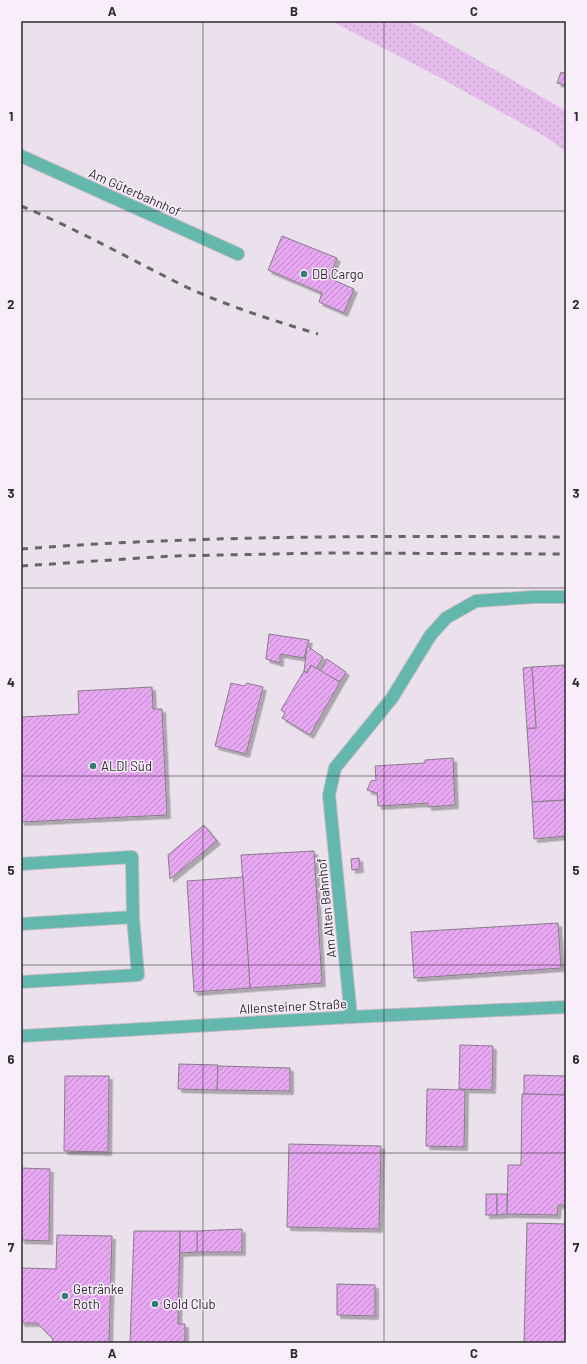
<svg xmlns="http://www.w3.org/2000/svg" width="587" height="1364" font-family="Barlow,sans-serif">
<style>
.grass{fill:url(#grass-dots)}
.building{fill:url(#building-hatch);stroke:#867d87;filter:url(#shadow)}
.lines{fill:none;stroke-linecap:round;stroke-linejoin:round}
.lane-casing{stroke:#c5bcc6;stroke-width:14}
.street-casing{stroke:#c5bcc6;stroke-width:14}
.lane{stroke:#63b7ad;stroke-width:12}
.street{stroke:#63b7ad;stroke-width:12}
.rail{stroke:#69636a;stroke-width:3;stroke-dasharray:7 7;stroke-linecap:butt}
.grid{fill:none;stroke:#2d292e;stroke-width:1;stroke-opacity:0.55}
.poi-dot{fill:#357c75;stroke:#f8eefa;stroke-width:1.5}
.labels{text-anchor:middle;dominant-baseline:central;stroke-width:3;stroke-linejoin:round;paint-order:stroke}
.street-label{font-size:13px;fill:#2d292e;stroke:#f8eefa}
.poi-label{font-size:13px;fill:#2d292e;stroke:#f8eefa;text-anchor:start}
.neatline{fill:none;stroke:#2d292e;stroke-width:1.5}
.grid-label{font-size:13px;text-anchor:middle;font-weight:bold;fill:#2d292e}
</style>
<defs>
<pattern id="grass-dots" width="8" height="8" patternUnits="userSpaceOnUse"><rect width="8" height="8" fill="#e6bced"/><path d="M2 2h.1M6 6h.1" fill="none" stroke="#c6a2cc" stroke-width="1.8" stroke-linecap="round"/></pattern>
<pattern id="building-hatch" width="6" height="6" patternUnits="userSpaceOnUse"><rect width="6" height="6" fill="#e8a7f2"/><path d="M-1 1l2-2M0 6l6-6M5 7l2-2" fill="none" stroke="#bc88c4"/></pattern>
<filter id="shadow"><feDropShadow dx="3.5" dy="3.5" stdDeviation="0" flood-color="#0004"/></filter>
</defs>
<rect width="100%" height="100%" fill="#ebe1ec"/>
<polygon class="grass" points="331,21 407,21 426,30 566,111 566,152 546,137 435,75"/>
<g class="building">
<polygon points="561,72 566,74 566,85 557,83"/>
<polygon points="282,236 337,258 329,278 354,289 344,313 319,302 322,293 268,270"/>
<polygon points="269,634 309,640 304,658 280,654 280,663 266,659"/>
<polygon points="307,646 323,657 316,669 311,665 307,673 304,671"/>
<polygon points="327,659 346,672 340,682 320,672"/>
<polygon points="311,665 340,682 310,735 282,718 285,713 281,710 304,671 307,673"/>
<polygon points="566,665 566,800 532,802 527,728 536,728 532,667"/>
<polygon points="532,667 536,728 527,728 523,668"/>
<polygon points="231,683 244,686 247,683 263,687 246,754 215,746"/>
<polygon points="152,687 153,709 162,709 167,815 21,822 21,717 79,714 78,691"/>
<polygon points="453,758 455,805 428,807 428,803 378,806 377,793 367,790 371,781 376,780 375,766 425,763 425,760"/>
<polygon points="566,800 566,836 534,839 532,802"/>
<polygon points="204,825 217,841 170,879 168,855"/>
<polygon points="314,851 322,983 250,988 241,855"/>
<polygon points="359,858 360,869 352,870 351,859"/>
<polygon points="243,877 250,988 194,992 187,881"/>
<polygon points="558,923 561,968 414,978 411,932"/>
<polygon points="460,1045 493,1046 492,1090 459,1089"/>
<polygon points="179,1064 218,1065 217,1090 178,1089"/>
<polygon points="218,1066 290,1068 290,1091 217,1090"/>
<polygon points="524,1075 566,1076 566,1095 524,1094"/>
<polygon points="65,1076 109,1076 108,1152 64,1151"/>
<polygon points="427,1089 465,1090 464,1147 426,1146"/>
<polygon points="522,1094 566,1095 566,1205 558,1205 557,1215 507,1214 508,1165 521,1165"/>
<polygon points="289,1144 381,1146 379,1229 287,1227"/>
<polygon points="21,1168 50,1169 49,1241 21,1240"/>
<rect x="486" y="1194" width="11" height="21"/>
<polygon points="497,1194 507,1194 507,1214 497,1215"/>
<polygon points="527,1223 566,1224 566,1343 524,1343"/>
<polygon points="242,1229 242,1252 197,1252 197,1231"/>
<polygon points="134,1231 180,1231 178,1324 185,1324 185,1342 130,1343"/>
<polygon points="180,1231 197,1231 197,1252 180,1253"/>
<polygon points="57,1235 112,1236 109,1343 52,1343 53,1339 37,1323 21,1323 21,1268 56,1269"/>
<polygon points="337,1284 375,1285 375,1316 337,1315"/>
</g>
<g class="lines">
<g class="lane-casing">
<g id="lane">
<polyline points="21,156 238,254"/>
<polyline points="329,795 335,768 392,698 430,636 446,618 476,601 533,597 566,597"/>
<polyline points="21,864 132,857 133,917 138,975 21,982"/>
<polyline points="21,924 133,917"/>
</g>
</g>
<g class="street-casing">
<g id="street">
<polyline points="329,795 351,1017"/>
<polyline points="21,1036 351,1017 566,1007"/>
</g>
</g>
<use href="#lane" class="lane"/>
<use href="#street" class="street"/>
<g class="rail">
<path d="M 21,206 C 77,229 130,259 184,286 C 227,306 272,320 318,334"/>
<path d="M 21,549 C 203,535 384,536 566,537"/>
<polyline points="21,566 171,556 324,553 566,554"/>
</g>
</g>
<path class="grid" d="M 203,21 L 203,1343M 384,21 L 384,1343M 21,211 L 566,211M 21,399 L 566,399M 21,588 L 566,588M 21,776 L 566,776M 21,965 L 566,965M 21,1153 L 566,1153"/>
<g class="poi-dot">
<circle cx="304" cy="274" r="4"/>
<circle cx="93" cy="766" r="4"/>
<circle cx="65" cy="1296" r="4"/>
<circle cx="155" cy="1304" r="4"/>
</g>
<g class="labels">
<g class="street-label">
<text transform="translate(135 192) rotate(24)">Am Güterbahnhof</text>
<text transform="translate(326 908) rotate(-96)">Am Alten Bahnhof</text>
<text transform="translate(293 1006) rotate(-3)">Allensteiner Straße</text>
</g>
<g class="poi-label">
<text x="312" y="274">DB Cargo</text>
<text x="101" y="766">ALDI Süd</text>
<text x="73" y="1289">Getränke<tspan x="73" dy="15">Roth</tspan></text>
<text x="163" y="1304">Gold Club</text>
</g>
</g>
<rect width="587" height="1364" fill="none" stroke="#f8eefa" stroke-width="44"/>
<rect x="22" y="22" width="543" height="1320" class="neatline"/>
<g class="grid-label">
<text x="112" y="16">A</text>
<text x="294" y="16">B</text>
<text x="474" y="16">C</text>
<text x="11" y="121">1</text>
<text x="576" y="121">1</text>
<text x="11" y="309">2</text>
<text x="576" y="309">2</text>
<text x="11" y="498">3</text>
<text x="576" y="498">3</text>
<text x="11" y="687">4</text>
<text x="576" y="687">4</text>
<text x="11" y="875">5</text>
<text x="576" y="875">5</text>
<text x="11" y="1064">6</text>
<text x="576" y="1064">6</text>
<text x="11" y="1252">7</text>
<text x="576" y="1252">7</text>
<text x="112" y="1358">A</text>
<text x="294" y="1358">B</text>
<text x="474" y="1358">C</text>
</g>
</svg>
